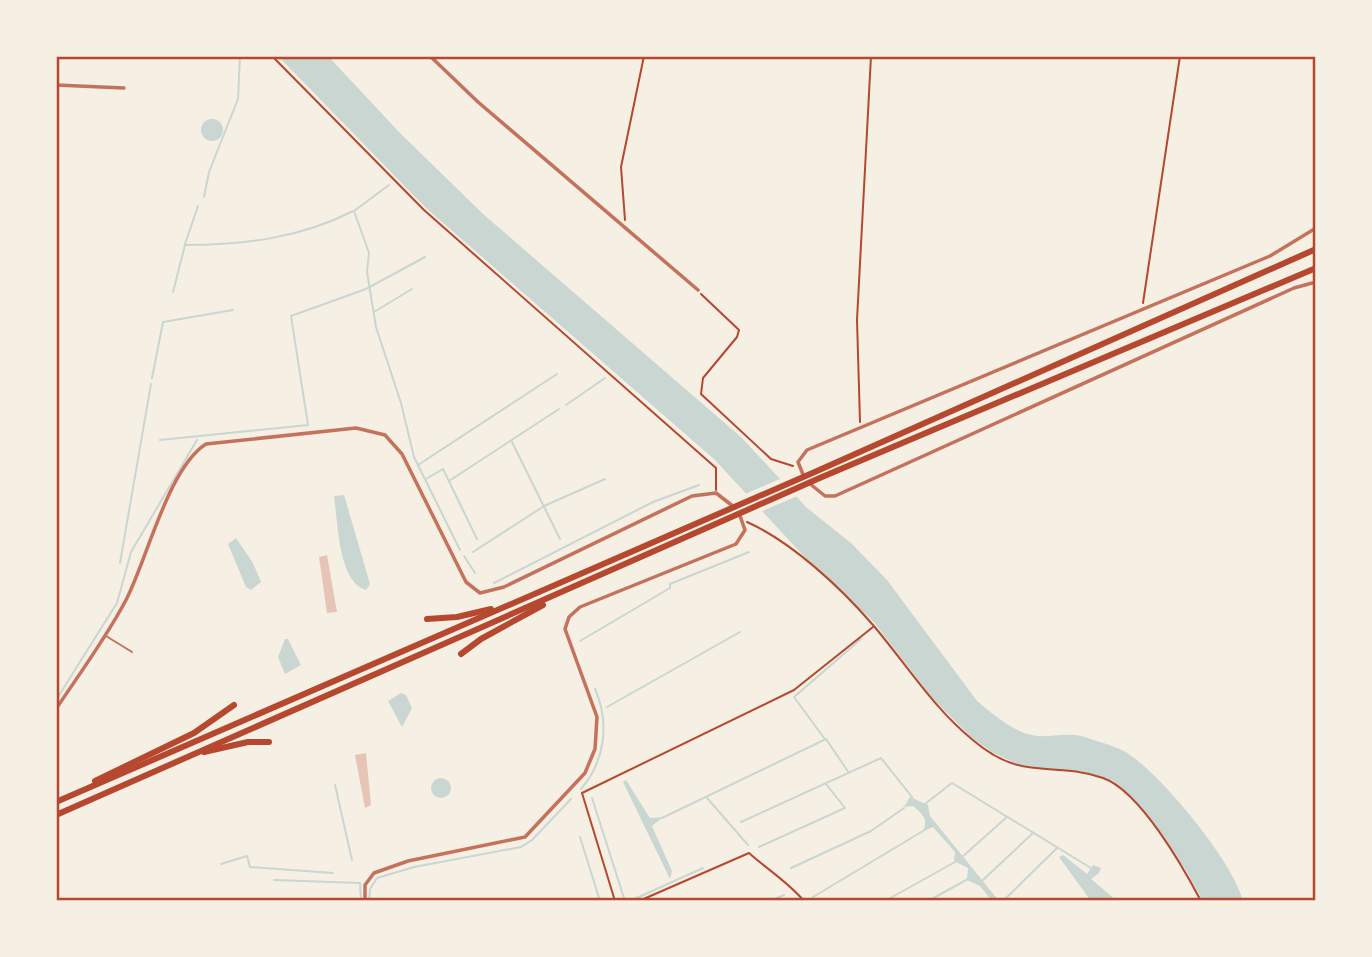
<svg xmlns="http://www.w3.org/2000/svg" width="1372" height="957" font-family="Lato,sans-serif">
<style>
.water{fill:#c9d6d2}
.pier{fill:#f6efe4}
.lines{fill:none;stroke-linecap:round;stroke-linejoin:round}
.stream{stroke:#c9d6d2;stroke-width:2}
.building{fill:#e6c5b7}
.path{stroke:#b5482f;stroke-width:2}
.service{stroke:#c5725c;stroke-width:2}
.minor{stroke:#c5725c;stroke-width:3.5}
.motorway{stroke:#b5482f;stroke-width:6}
.neatline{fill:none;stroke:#b5482f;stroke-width:2.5}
</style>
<rect width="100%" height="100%" fill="#f6efe4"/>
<g class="water">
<path d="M 278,56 L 328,56 L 399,132 L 483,214 L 742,438 L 807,508 L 851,543 L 887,580 L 977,701 C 993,714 1015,734 1037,736 C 1052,737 1070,732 1085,737 C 1098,742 1118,746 1130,755 C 1163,777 1234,863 1243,901 L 1203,901 L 1185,869 L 1141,807 L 1113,781 L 1081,771 L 1035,769 L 1019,765 L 992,752 L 972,738 L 932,698 L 873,621 L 812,565 L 715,460 L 426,208 Z"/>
<circle cx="212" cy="130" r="11"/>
<path d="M 344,495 L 370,584 L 366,590 C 338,582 338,522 334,496 Z"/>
<polygon points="236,538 253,563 261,582 251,590 246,587 228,544"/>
<polygon points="285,639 288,639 301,665 285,674 278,657"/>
<polygon points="401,693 406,695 412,708 402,727 388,701"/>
<circle cx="441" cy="788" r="10"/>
<polygon points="626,780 650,818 663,817 652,826 672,871 670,879 623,782"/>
<path d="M 910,797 L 928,805 L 930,816 L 999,901 L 992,901 L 980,886 L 967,880 L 968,868 L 954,861 L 955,852 L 933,827 L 922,832 C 930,821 922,813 913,806 L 904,807 Z"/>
<polygon points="1063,855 1087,874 1093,865 1101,868 1099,873 1091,879 1117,901 1091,901 1059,857"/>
</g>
<polygon class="pier" points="784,477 800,495 760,512 743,495"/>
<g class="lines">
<g class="stream">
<polyline points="389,185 354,211 369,253 367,272 376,327 401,403 414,457 460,550"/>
<polyline points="204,197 209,172 238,99 240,56"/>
<polyline points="185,244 198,206"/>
<path d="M 173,292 L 185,245 C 243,245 301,238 353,211"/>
<polyline points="374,312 412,289"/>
<polyline points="152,378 163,322 233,310"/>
<polyline points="566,405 605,378"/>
<polyline points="160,440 308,425 291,316 366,289 425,257"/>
<polyline points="512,442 560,539"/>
<polyline points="418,465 557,374"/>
<polyline points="426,479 443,469 477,539"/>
<polyline points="449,481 559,409"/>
<polyline points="473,552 544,506 605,479"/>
<polyline points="464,556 475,573"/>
<polyline points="120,563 151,384"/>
<polyline points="494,583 653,502 699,485"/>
<polyline points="580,641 670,588 670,584 749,552"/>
<polyline points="56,700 117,603 131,552 197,440"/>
<polyline points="607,707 740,632"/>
<polyline points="824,738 794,697 861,639"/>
<polyline points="335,785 352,860"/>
<path d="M 581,789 C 605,761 610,723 595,689"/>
<polyline points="592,798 624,898"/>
<polyline points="707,798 748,845"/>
<polyline points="925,804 952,783 1091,868"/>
<polyline points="662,818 826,739 849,773"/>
<polyline points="741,822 881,758 912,797"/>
<polyline points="580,837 600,901"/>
<polyline points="759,847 845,808 826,784"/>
<polyline points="962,857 1007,817"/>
<polyline points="221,864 247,856 250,867 333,873"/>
<polyline points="791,868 871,831 904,808"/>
<polyline points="274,880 360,883 361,901"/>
<polyline points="983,880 1033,833"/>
<polyline points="813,897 923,831"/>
<polyline points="369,901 370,889 377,878 414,867 521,847 532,840 571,799"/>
<polyline points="630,901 703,868"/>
<polyline points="770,901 784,895"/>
<polyline points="885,901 955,862"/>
<polyline points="928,901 968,879"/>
<polyline points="1003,901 1057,848"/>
</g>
</g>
<g class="building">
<polygon points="327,555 337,612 327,613 319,557"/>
<polygon points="366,753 371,805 365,808 355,755"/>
</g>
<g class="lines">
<g class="path">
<polyline points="272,56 424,210 716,468 716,490"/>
<polyline points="625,220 621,167 644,56"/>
<polyline points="701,294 739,330 737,337 703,378 701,394 771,459 793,466"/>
<polyline points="1143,303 1180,56"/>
<polyline points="860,422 857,320 871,56"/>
<path d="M 747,522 C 792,542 841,588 873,625 C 907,665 933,708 974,741 C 1024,783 1053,760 1103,778 C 1140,791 1183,867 1201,901"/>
<polyline points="615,901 582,793 794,690 873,627"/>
<path d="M 639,901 L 749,853 C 768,870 788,882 804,901"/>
</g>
<polyline class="service" points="106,636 132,652"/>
<g class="minor">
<polyline points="430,56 478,102 698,290"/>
<polyline points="56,85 124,88"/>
<polyline points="804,477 798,462 807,450 1270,256 1316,228"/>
<polyline points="809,483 825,496 835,496 1294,288 1316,282"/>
<path d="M 56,709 C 80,673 106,638 126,600 C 147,560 168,468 206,444 L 356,428 L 385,435 L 402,454 L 466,582 L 480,593 L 504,587 L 692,496 L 716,493 L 734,507"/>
<polyline points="365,901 365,885 374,873 408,861 525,837 585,773 595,749 597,717 565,629 569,617 580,607 736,544 745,530 739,513"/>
</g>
<g class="motorway">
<polyline points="427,619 457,617 491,609"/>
<polyline points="461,654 481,639 543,605"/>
<polyline points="204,752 248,742 269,742"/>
<polyline points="95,781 194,733 234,705"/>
<polyline points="56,802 817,471 1316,249"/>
<polyline points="56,815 822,477 1316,268"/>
</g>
</g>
<rect width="1372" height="957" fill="none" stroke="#f6efe4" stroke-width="116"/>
<rect x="58" y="58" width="1256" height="841" class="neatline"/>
</svg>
